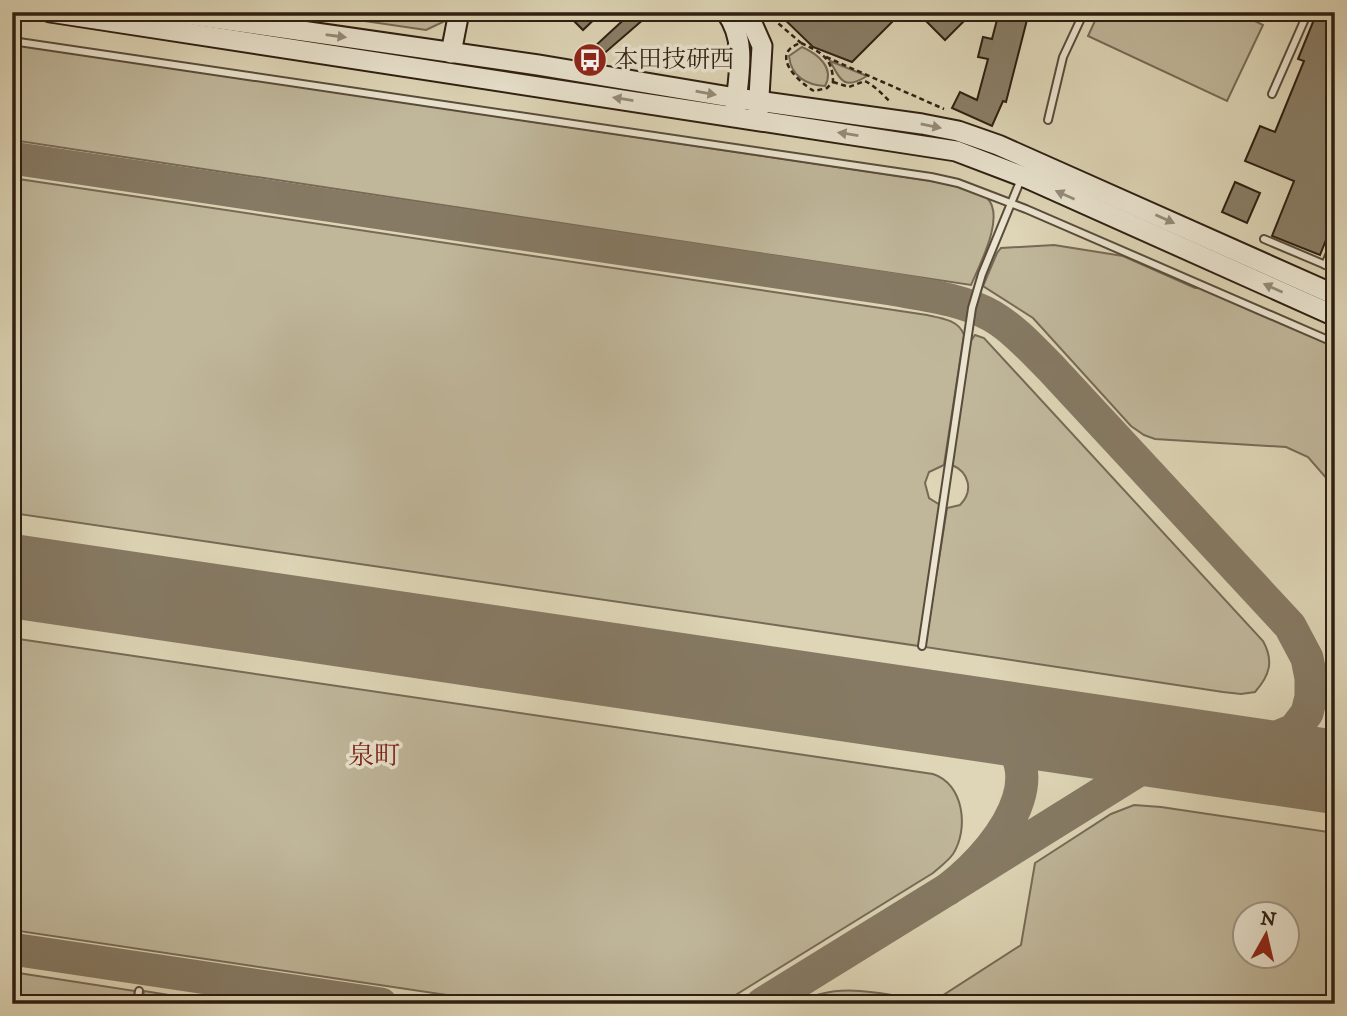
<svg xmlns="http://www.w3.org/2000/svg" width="1347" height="1016" font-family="'IM FELL DW Pica','Noto Serif JP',serif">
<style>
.green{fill:#c0b79b;stroke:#766a56;stroke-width:2;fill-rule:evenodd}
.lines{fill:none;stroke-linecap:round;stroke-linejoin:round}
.taxiway{stroke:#867a64;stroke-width:33}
.runway{stroke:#867a64;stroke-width:84}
.building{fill:#897e67;stroke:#2d1e11;stroke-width:2}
.lane-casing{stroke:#594c3a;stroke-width:10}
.secondary-casing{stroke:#2d1e11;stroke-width:23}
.path{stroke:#2d1e11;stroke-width:2.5;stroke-dasharray:5 3.5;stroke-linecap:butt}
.lane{stroke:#eae4d0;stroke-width:6}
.secondary{stroke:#eae4d0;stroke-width:19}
.oneway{fill:#958b7a}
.labels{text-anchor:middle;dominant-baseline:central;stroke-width:7;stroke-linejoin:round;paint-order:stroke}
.poi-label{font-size:24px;fill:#2d1e11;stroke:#eae4d0;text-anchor:start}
.neighbourhood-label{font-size:26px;fill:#7a1f14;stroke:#eae4d0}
</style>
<rect width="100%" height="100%" fill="#ded6b7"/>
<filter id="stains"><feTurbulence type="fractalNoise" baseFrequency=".00286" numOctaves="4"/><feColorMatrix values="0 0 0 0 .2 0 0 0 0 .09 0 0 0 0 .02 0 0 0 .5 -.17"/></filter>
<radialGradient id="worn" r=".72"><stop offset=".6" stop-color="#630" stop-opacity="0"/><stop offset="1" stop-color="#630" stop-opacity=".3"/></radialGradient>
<g class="green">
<polygon points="303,12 449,12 447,20 426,30"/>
<polygon points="1099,12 1237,12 1263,25 1227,101 1088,36"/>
<path d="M 12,44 L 951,184 C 962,188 979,190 987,198 C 1006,216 979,266 971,285 L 12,140 Z"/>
<path d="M 802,47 C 818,54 835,68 825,86 C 806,85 791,76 789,56 Z"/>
<path d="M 830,61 L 867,76 C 843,91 840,79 830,61 Z"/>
<path d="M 12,178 L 927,315 C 941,318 959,320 964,335 L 944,465 L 929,472 L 925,483 L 929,498 L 940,505 L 919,646 L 12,513 Z"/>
<polygon points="1054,245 1123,256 1195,288 1204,288 1335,345 1335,488 1308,457 1286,447 1155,439 1144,435 1131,426 1033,318 983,286 997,253 1001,248"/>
<path d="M 975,335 L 984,338 L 1263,641 C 1274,661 1270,675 1255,692 L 1241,694 L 1223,692 L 925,647 L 947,508 L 960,505 C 974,491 969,472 952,465 L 970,342 Z"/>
<path d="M 12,638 L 933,774 C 964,784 969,829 953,854 C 948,861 940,867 933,873 L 721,1004 L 507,1004 L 12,930 Z"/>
<path d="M 1134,805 L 1161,807 L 1335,833 L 1335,1004 L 797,1004 C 836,979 886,995 928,1001 L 937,999 L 1021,945 L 1035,863 L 1111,814 ZM 1246,914 L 1288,914 L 1288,956 L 1246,956 Z"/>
<polygon points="12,972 135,991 133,1004 12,1004"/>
<polygon points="144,991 225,1004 142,1004"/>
</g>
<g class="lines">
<g class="taxiway">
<path d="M 12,158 L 891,289 C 925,295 962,299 992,316 C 1014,329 1032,349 1050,367 L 1290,626 L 1307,658 L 1311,678 L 1311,697 L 1307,713 L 1294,730 L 1253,747 L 1194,752 L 1147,765 L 948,889"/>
<polyline points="12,949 381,1004"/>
<path d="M 762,1004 L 948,889 C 1007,844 1071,751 965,717"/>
</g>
<polyline class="runway" points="12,576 1335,772"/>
</g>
<g class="building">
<polygon points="565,12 602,12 583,30"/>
<polygon points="632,12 652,12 600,57 592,49"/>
<polygon points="777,12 902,12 852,62 813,47"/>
<polygon points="917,12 973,12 945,40"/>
<polygon points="999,12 1029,12 1006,102 1003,101 992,126 952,108 960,92 977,100 988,59 978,57 983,37 992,39"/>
<polygon points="1326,12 1335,12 1335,217 1320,255 1272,236 1294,181 1245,161 1260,126 1275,132 1304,61 1298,59 1315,17 1322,20"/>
<polygon points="1235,182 1260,193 1247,223 1222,212"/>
</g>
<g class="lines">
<g class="lane-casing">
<g id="lane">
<polyline points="12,41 931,177 958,183 1026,209 1335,343"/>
<polyline points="1272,94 1308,12"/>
<polyline points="1048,120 1063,57 1084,12"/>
<polyline points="1264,239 1335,269"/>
<polyline points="1325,265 1335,241"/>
<polyline points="922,646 972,308 982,274 1019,184"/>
<polyline points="137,1004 139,991"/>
</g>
</g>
<g class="secondary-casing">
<g id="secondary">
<polyline points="50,12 956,151 1027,178 1335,316"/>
<polyline points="171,12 538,65 736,98 922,124 958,131 998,145 1335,295"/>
<path d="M 726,12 C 748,41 738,78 735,112"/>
<polyline points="747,12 762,46 758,113"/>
<polyline points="451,53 459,12"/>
</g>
</g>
<g class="path">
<polyline points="391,12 405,14 415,12"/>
<polyline points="772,18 801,43"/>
<path d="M 801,43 C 821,52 833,58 833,82 L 827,88 L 814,91 C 798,82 768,53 801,43 Z"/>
<polyline points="826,57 944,109"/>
<path d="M 833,82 L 849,87 L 865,81 C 873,85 883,94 890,102"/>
</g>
<use href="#lane" class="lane"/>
<use href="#secondary" class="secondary"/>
</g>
<defs><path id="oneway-solid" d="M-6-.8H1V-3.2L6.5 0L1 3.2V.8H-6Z" transform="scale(1.75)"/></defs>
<g class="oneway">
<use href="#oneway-solid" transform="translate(336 36) rotate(8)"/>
<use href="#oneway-solid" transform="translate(706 93) rotate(10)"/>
<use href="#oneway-solid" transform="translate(623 99) rotate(-171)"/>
<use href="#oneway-solid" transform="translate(931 126) rotate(11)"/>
<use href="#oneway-solid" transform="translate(848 134) rotate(-171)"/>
<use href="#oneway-solid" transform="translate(1065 195) rotate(-156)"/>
<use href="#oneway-solid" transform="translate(1165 219) rotate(24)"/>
<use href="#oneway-solid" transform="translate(1273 288) rotate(-156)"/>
</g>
<defs>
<g id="bus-disc" transform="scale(1.75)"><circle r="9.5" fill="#8f2418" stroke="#eae4d0"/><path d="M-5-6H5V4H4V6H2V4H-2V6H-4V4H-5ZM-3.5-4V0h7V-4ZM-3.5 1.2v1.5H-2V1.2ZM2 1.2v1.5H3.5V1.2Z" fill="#fff"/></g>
</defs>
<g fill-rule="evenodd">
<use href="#bus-disc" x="590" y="60"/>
</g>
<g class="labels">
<g class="poi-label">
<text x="614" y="60">本田技研西</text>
</g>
<g class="neighbourhood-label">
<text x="374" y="756">泉町</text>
</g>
</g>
<rect width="1347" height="1016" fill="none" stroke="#ded6b7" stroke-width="42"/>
<rect x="14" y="14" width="1319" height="988" fill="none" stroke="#2d1e11" stroke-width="3.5"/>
<rect x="21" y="21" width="1305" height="974" fill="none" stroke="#2d1e11" stroke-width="2"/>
<g transform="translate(1266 935) rotate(8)"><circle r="33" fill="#eae4d0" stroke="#9e9584" stroke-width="2"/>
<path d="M0-5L12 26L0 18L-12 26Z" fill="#8f2418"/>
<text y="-10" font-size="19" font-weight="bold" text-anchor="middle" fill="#2d1e11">N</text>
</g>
<rect width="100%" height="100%" filter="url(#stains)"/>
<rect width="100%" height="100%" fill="url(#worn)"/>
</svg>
